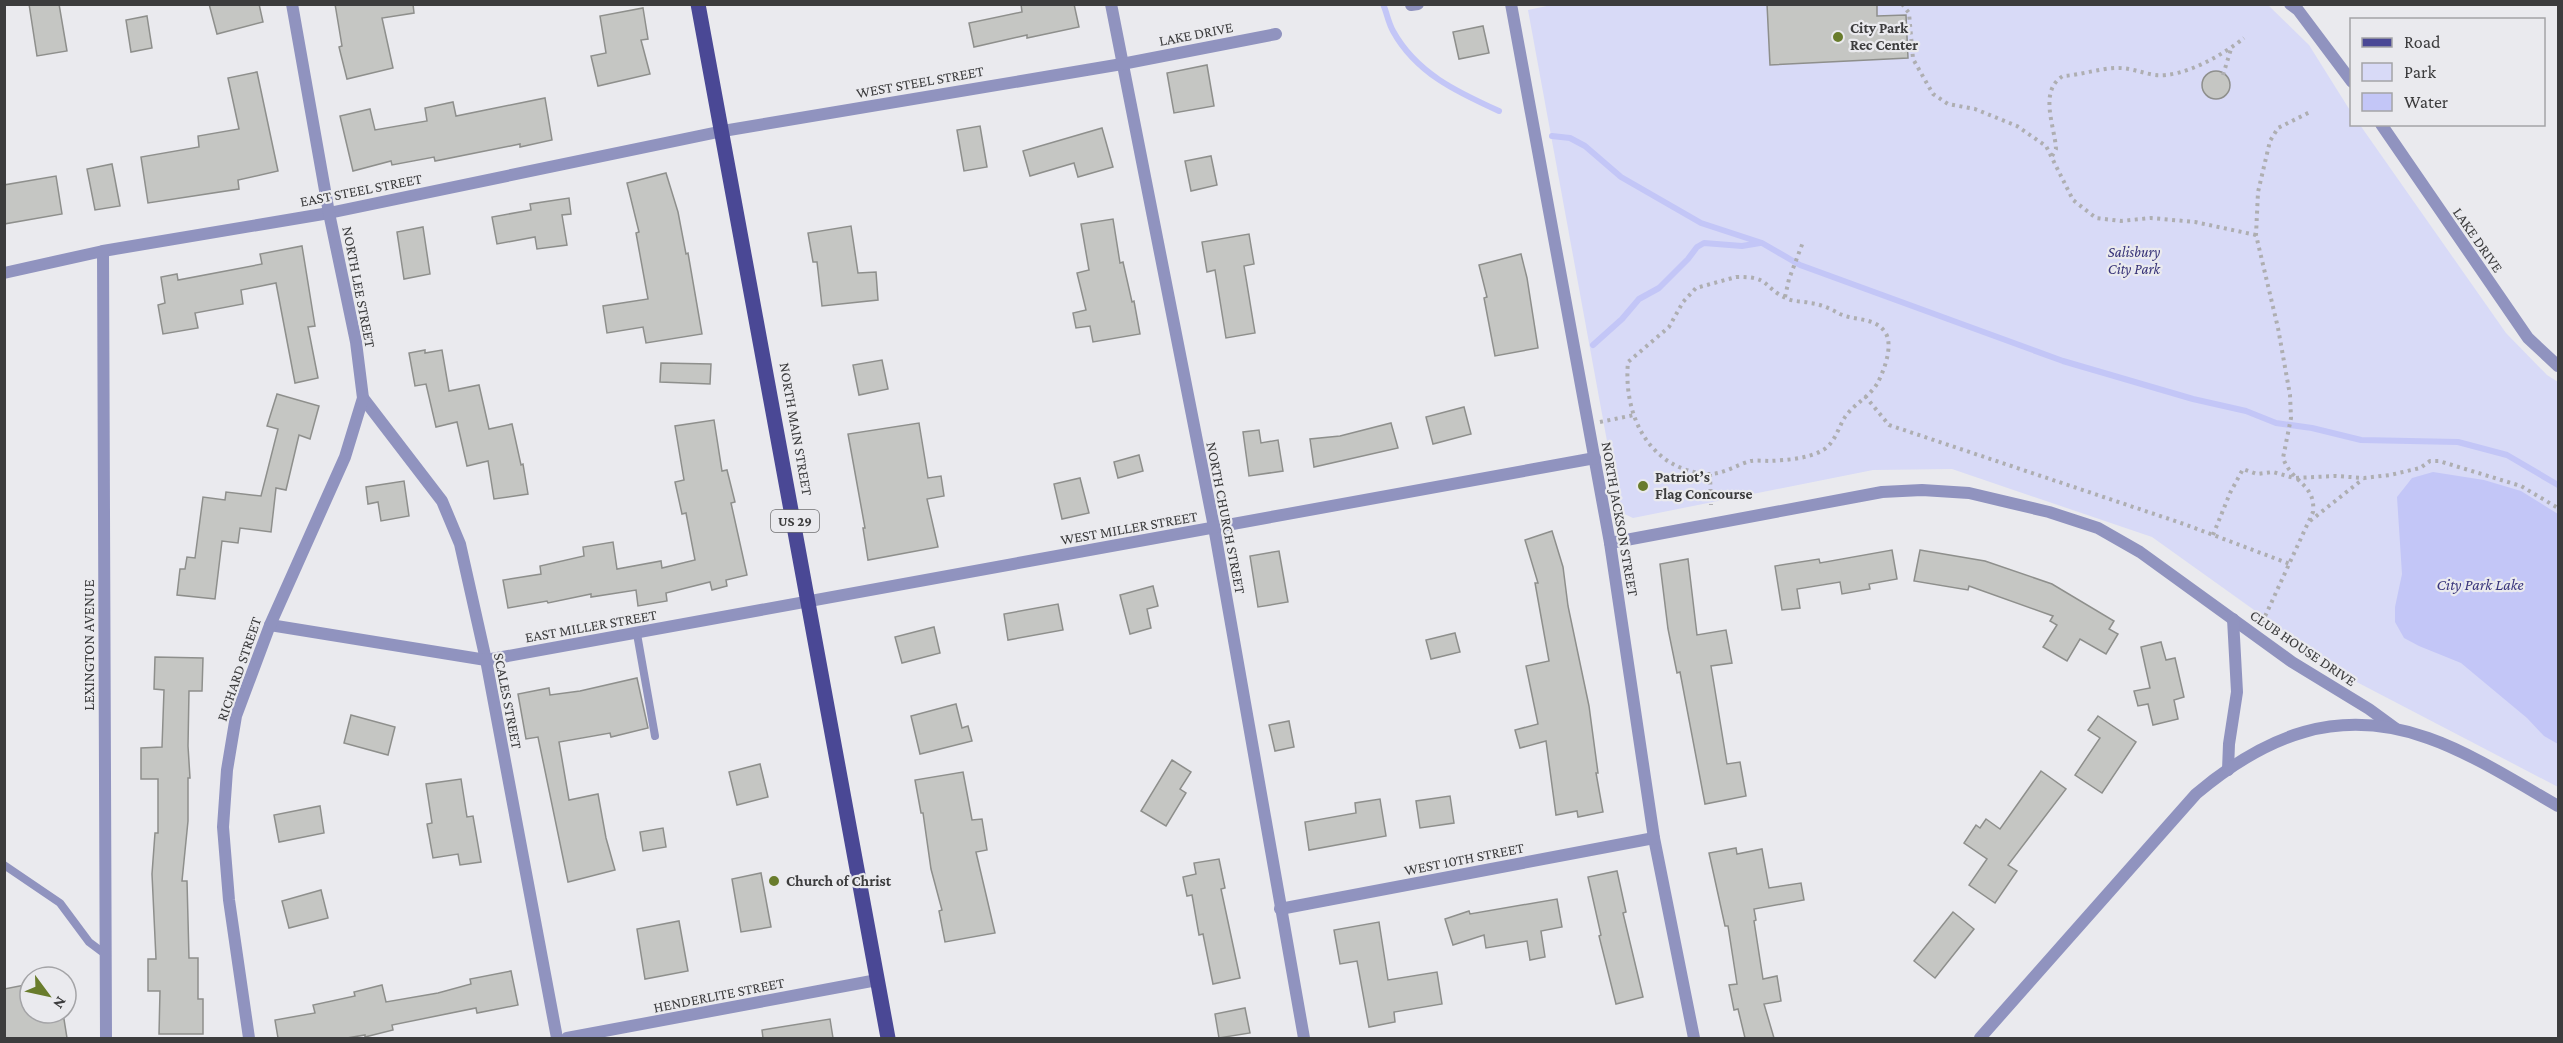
<svg xmlns="http://www.w3.org/2000/svg" width="2563" height="1043" font-family="'Crimson Pro',serif">
<style>
.green{fill:#d8daf7}
.water{fill:#c3c6f7}
.lines{fill:none;stroke-linecap:round;stroke-linejoin:round}
.stream{stroke:#c3c6f7;stroke-width:6}
.building{fill:#c5c6c3;stroke:#8e8f8c;stroke-width:1.5}
.path{stroke:#aeaeb1;stroke-width:4;stroke-dasharray:3 4.5;stroke-linecap:butt}
.service{stroke:#9093bf;stroke-width:8}
.minor{stroke:#9093bf;stroke-width:12}
.tertiary{stroke:#9093bf;stroke-width:12}
.primary{stroke:#4a4895;stroke-width:15}
.poi-dot{fill:#697c2c;stroke:#eaeaee;stroke-width:2}
.labels{text-anchor:middle;dominant-baseline:central;stroke-width:4.5;stroke-linejoin:round;paint-order:stroke}
.shield{fill:#eaeaee;stroke:#707072;stroke-width:1.5}
.shield-label{font-size:14px;font-weight:bold;fill:#3c3c3d}
.poi-label{font-size:15px;font-weight:bold;fill:#3c3c3d;stroke:#eaeaee;text-anchor:start}
.street-label{font-size:15px;fill:#3c3c3d;stroke:#eaeaee}
.park-label{font-size:15px;font-style:italic;fill:#363277;stroke:#eaeaee}
.water-label{font-size:16px;font-style:italic;fill:#3a367c;stroke:#eaeaee}
</style>
<rect width="100%" height="100%" fill="#eaeaee"/>
<polygon class="green" points="1556,4 2268,5 2309,45 2351,112 2352,124 2360,125 2506,333 2547,375 2558,382 2558,787 2349,678 2152,537 1952,469 1873,470 1633,518 1620,512 1528,10"/>
<polygon class="water" points="2433,472 2484,480 2521,491 2558,514 2558,744 2544,736 2527,718 2461,663 2419,646 2404,638 2395,622 2395,607 2402,574 2397,497 2412,478"/>
<g class="lines">
<g class="stream">
<path d="M 1383,4 C 1387,13 1388,22 1393,31 C 1416,73 1457,92 1499,111"/>
<polyline points="1552,136 1570,138 1585,146 1621,177 1701,223 1762,243 1800,265 2063,361 2193,399 2246,411 2276,423 2312,428 2361,440 2458,442 2507,455 2558,485"/>
<polyline points="1593,345 1622,319 1639,299 1659,288 1688,259 1697,247 1704,243 1742,246 1760,243"/>
</g>
</g>
<g class="building">
<polygon points="29,4 59,4 67,51 37,56"/>
<polygon points="209,4 259,4 263,22 217,34"/>
<polygon points="335,4 413,4 414,13 382,18 393,68 347,79 339,47 342,46"/>
<polygon points="1021,4 1074,4 1079,27 1027,38 1027,35 974,47 969,23 1022,12"/>
<polygon points="1767,4 1877,4 1877,16 1906,15 1908,58 1770,65"/>
<polygon points="643,8 648,39 641,40 650,74 598,86 591,56 606,53 600,16"/>
<polygon points="147,16 152,48 131,52 126,20"/>
<polygon points="1483,26 1489,53 1459,59 1453,32"/>
<polygon points="1207,65 1214,106 1174,113 1167,73"/>
<circle cx="2216" cy="85" r="14"/>
<polygon points="257,72 278,171 238,180 239,189 148,203 141,157 199,147 198,136 239,129 228,78"/>
<polygon points="545,98 552,140 520,147 520,144 435,161 434,157 392,165 391,161 353,171 340,116 370,109 375,130 427,121 425,108 453,102 456,116"/>
<polygon points="980,126 987,167 964,171 957,130"/>
<polygon points="1102,128 1113,167 1078,177 1074,163 1030,176 1023,151"/>
<polygon points="1211,156 1217,185 1191,191 1185,161"/>
<polygon points="112,164 120,206 95,210 87,169"/>
<polygon points="666,173 678,212 686,254 688,253 702,334 646,343 643,327 607,333 603,306 648,299 636,233 639,232 627,183"/>
<polygon points="56,176 62,214 4,224 4,185"/>
<polygon points="569,198 571,214 562,215 567,245 537,249 535,237 497,244 492,217 531,210 530,204"/>
<polygon points="1113,219 1120,263 1123,262 1132,302 1134,301 1140,334 1093,342 1090,326 1076,328 1073,313 1086,310 1077,273 1089,270 1081,224"/>
<polygon points="851,226 858,273 876,272 878,300 822,306 817,262 813,262 808,233"/>
<polygon points="423,227 430,274 404,279 397,232"/>
<polygon points="1249,234 1254,264 1244,266 1255,333 1226,338 1215,270 1207,272 1202,242"/>
<polygon points="302,246 315,326 308,327 318,378 295,383 276,283 241,290 243,304 195,313 198,328 163,334 158,305 165,303 161,277 177,274 178,280 262,264 260,254"/>
<polygon points="1521,254 1527,278 1538,348 1495,356 1484,298 1487,297 1479,265"/>
<polygon points="425,350 425,353 442,350 449,391 479,385 489,429 512,424 521,465 523,464 528,494 494,499 488,461 467,466 457,422 436,427 426,384 415,386 409,353"/>
<polygon points="882,360 888,389 859,395 853,365"/>
<polygon points="661,363 711,364 710,384 660,382"/>
<polygon points="277,394 319,406 310,439 299,435 286,490 276,488 271,532 240,528 238,543 222,541 215,599 177,595 180,569 185,569 187,557 195,558 203,497 225,500 226,492 261,496 278,429 267,426"/>
<polygon points="1464,407 1471,434 1433,444 1426,417"/>
<polygon points="714,420 722,471 727,470 735,502 731,503 747,575 726,580 727,586 712,590 710,582 666,593 667,601 638,606 636,590 591,597 591,594 548,603 547,601 508,608 503,580 541,574 540,566 584,556 583,547 613,542 617,569 661,561 662,568 695,560 686,513 682,514 675,482 684,480 675,426"/>
<polygon points="919,423 928,478 941,476 944,496 927,499 938,547 868,560 863,528 865,528 848,434"/>
<polygon points="1391,423 1398,448 1314,467 1310,439 1340,436"/>
<polygon points="1259,430 1261,443 1278,440 1283,471 1249,476 1243,432"/>
<polygon points="1139,455 1143,471 1118,478 1114,462"/>
<polygon points="1080,478 1089,513 1062,519 1054,484"/>
<polygon points="404,481 409,516 381,521 378,502 368,504 366,487"/>
<polygon points="1552,531 1563,567 1568,606 1589,706 1598,773 1596,773 1603,812 1578,817 1577,811 1556,815 1546,741 1520,748 1515,730 1538,724 1526,666 1549,661 1535,583 1538,583 1525,540"/>
<polygon points="1892,550 1897,579 1869,584 1870,589 1842,594 1840,582 1797,589 1800,608 1782,610 1775,566 1819,559 1820,563"/>
<polygon points="1920,550 1985,561 2052,584 2114,621 2109,629 2118,634 2106,654 2080,639 2067,661 2043,647 2057,625 2050,621 2053,616 1969,586 1968,590 1914,581"/>
<polygon points="1279,551 1288,602 1258,607 1250,556"/>
<polygon points="1688,559 1697,635 1726,630 1732,663 1711,666 1727,764 1740,762 1746,796 1705,804 1680,672 1677,673 1668,629 1660,564"/>
<polygon points="1153,586 1158,606 1147,609 1151,628 1130,634 1120,595"/>
<polygon points="1058,604 1063,630 1008,640 1004,614"/>
<polygon points="934,627 940,653 902,663 895,637"/>
<polygon points="1455,633 1460,652 1431,659 1426,640"/>
<polygon points="2161,642 2166,660 2175,658 2184,697 2174,700 2178,719 2153,725 2148,704 2138,706 2134,691 2150,688 2141,647"/>
<polygon points="155,657 203,658 202,691 189,691 188,746 190,778 188,778 188,821 182,881 187,881 189,958 198,958 198,999 203,999 203,1034 159,1034 160,991 148,991 148,959 156,959 152,874 155,833 158,833 158,779 141,779 141,748 162,747 164,690 154,689"/>
<polygon points="637,678 648,728 611,737 610,733 559,742 569,800 598,794 606,838 615,870 568,882 538,737 526,739 518,694 549,688 550,695 580,691"/>
<polygon points="956,704 962,728 968,726 972,741 920,754 911,716"/>
<polygon points="351,715 395,727 388,755 344,743"/>
<polygon points="2098,716 2136,742 2102,793 2075,775 2100,738 2088,730"/>
<polygon points="1289,721 1294,747 1275,751 1269,725"/>
<polygon points="1172,760 1191,772 1180,789 1186,793 1166,826 1141,811"/>
<polygon points="760,764 768,797 737,805 729,772"/>
<polygon points="2041,771 2066,789 2008,865 2017,871 1995,903 1969,885 1987,859 1964,843 1976,825 1980,828 1986,819 2000,829"/>
<polygon points="963,772 972,820 982,819 987,850 976,852 995,933 945,942 939,911 942,910 931,869 923,813 921,813 915,780"/>
<polygon points="461,779 467,817 473,816 481,862 460,865 458,854 433,858 427,824 432,823 426,784"/>
<polygon points="1450,796 1454,823 1420,828 1416,801"/>
<polygon points="1380,799 1386,836 1309,850 1305,822 1356,813 1355,803"/>
<polygon points="320,806 324,833 279,842 274,815"/>
<polygon points="663,828 666,847 643,851 640,832"/>
<polygon points="1736,848 1737,854 1762,849 1769,888 1801,883 1804,900 1754,909 1756,920 1754,921 1763,979 1777,976 1781,1001 1764,1004 1774,1038 1745,1038 1738,1009 1734,1010 1729,985 1737,984 1728,926 1725,926 1709,853"/>
<polygon points="1219,859 1225,888 1221,889 1240,978 1213,984 1203,934 1199,935 1192,895 1187,896 1183,877 1196,874 1194,863"/>
<polygon points="1617,871 1626,912 1623,913 1643,997 1616,1004 1599,936 1601,935 1588,877"/>
<polygon points="761,873 771,927 741,932 732,879"/>
<polygon points="321,890 328,918 289,928 282,901"/>
<polygon points="1557,899 1562,927 1541,931 1545,957 1530,960 1527,941 1486,948 1484,935 1453,945 1445,919 1469,911 1470,914"/>
<polygon points="1953,912 1974,929 1935,978 1914,961"/>
<polygon points="679,921 688,971 645,979 637,929"/>
<polygon points="1379,922 1388,980 1437,972 1442,1004 1394,1012 1395,1022 1369,1027 1357,961 1340,964 1334,930"/>
<polygon points="511,971 518,1005 477,1013 476,1008 392,1025 393,1030 365,1037 365,1035 347,1038 278,1038 275,1020 315,1013 313,1005 355,996 354,992 382,985 386,1002 438,993 471,984 470,979"/>
<polygon points="30,984 30,1013 63,1013 67,1038 4,1038 4,989"/>
<polygon points="1245,1008 1250,1033 1219,1038 1215,1014"/>
<polygon points="830,1019 833,1038 763,1038 762,1030"/>
</g>
<g class="lines">
<g class="path">
<polyline points="1902,4 1909,13 1913,59 1933,94 1948,104 1975,109 2017,126 2046,146 2073,200 2096,218 2121,221 2151,218 2195,222 2256,235"/>
<polyline points="2223,75 2231,49"/>
<path d="M 2052,156 L 2056,149 C 2055,127 2038,91 2063,76 C 2081,75 2100,68 2118,68 C 2131,68 2142,73 2155,75 C 2183,78 2223,55 2244,38"/>
<path d="M 1736,277 C 1772,276 1762,288 1788,299 C 1795,302 1803,301 1810,303 C 1821,304 1831,309 1840,314 C 1855,321 1875,317 1885,332 C 1894,345 1884,371 1877,384 C 1869,397 1854,404 1845,417 C 1838,428 1835,443 1823,450 C 1808,459 1786,460 1770,461 C 1764,461 1757,460 1751,461 C 1738,464 1722,475 1708,474 C 1649,470 1623,415 1628,362 L 1669,327 L 1683,302 L 1696,288 Z"/>
<polyline points="1785,297 1789,279 1803,242"/>
<polyline points="1865,396 1889,425 2184,524 2290,564"/>
<polyline points="1600,422 1634,415"/>
<polyline points="1710,474 1711,505"/>
<polyline points="2310,521 2363,479"/>
<polyline points="2213,535 2230,493 2243,469 2257,474 2273,472 2294,478 2336,476 2364,478 2390,475 2420,468 2430,461 2439,461 2521,486 2558,508"/>
<path d="M 2262,623 L 2313,512 C 2316,484 2292,483 2283,458 L 2291,418 L 2290,395 L 2278,328 L 2256,235 L 2258,192 L 2270,141 L 2278,128 L 2312,111"/>
</g>
<g class="service">
<polyline points="637,634 655,736"/>
<polyline points="4,865 60,903 89,942 105,954"/>
</g>
<g class="minor">
<polyline points="1111,4 1214,527 1304,1038"/>
<polyline points="1511,4 1610,543 1654,838 1694,1038"/>
<polyline points="2290,4 2298,10 2352,82"/>
<polyline points="1411,5 1418,4"/>
<polyline points="2381,124 2528,338 2558,366"/>
<polyline points="103,251 106,1038"/>
<polyline points="4,273 103,251 329,213 723,131 1122,64 1276,34"/>
<polyline points="363,398 442,501 460,544 486,660 557,1038"/>
<polyline points="1610,543 1882,492 1922,490 1969,493 2049,512 2098,528 2140,552 2292,662 2369,709 2395,728"/>
<polyline points="270,625 486,660 1595,458"/>
<polyline points="2228,770 2229,744 2237,692 2233,619"/>
<polyline points="1280,909 1654,838"/>
<polyline points="249,1038 229,900 223,827 227,770 236,716 270,625 345,457 363,398 356,342 329,213 292,4"/>
<polyline points="567,1038 877,980"/>
</g>
<path class="tertiary" d="M 1980,1038 L 2196,794 C 2266,735 2338,706 2428,738 C 2471,753 2518,783 2558,806"/>
<polyline class="primary" points="698,4 888,1038"/>
</g>
<g class="poi-dot">
<circle cx="1838" cy="37" r="6"/>
<circle cx="1643" cy="486" r="6"/>
<circle cx="774" cy="881" r="6"/>
</g>
<g class="labels">
<rect class="shield" x="771" y="510" width="48" height="22" rx="4.5"/>
<g class="shield-label">
<text x="795" y="521">US 29</text>
</g>
<g class="poi-label">
<text x="1850" y="28">City Park<tspan x="1850" dy="17">Rec Center</tspan></text>
<text x="1655" y="477">Patriot’s<tspan x="1655" dy="17">Flag Concourse</tspan></text>
<text x="786" y="881">Church of Christ</text>
</g>
<g class="street-label">
<text transform="translate(1196 34) rotate(-11)">LAKE DRIVE</text>
<text transform="translate(920 82) rotate(-10)">WEST STEEL STREET</text>
<text transform="translate(361 190) rotate(-11)">EAST STEEL STREET</text>
<text transform="translate(2478 240) rotate(55)">LAKE DRIVE</text>
<text transform="translate(359 287) rotate(79)">NORTH LEE STREET</text>
<text transform="translate(796 429) rotate(80)">NORTH MAIN STREET</text>
<text transform="translate(1226 518) rotate(79)">NORTH CHURCH STREET</text>
<text transform="translate(1620 519) rotate(80)">NORTH JACKSON STREET</text>
<text transform="translate(1129 528) rotate(-10)">WEST MILLER STREET</text>
<text transform="translate(591 626) rotate(-10)">EAST MILLER STREET</text>
<text transform="translate(89 645) rotate(-90)">LEXINGTON AVENUE</text>
<text transform="translate(2303 648) rotate(34)">CLUB HOUSE DRIVE</text>
<text transform="translate(239 669) rotate(-71)">RICHARD STREET</text>
<text transform="translate(508 701) rotate(79)">SCALES STREET</text>
<text transform="translate(1464 859) rotate(-11)">WEST 10TH STREET</text>
<text transform="translate(719 995) rotate(-11)">HENDERLITE STREET</text>
</g>
<g class="park-label">
<text x="2134" y="252">Salisbury<tspan x="2134" dy="17">City Park</tspan></text>
</g>
<g class="water-label">
<text x="2480" y="584">City Park Lake</text>
</g>
</g>
<rect width="2563" height="1043" fill="none" stroke="#3c3c3d" stroke-width="12"/>
<rect x="2350" y="18" width="195" height="108" fill="#eaeaee" stroke="#a4a4a7" stroke-width="1.5"/>
<rect x="2362" y="38" width="30" height="9" fill="#4a4895" stroke="#a4a4a7" stroke-width="1.5"/>
<text x="2404" y="48" font-size="18" fill="#3c3c3d">Road</text>
<rect x="2362" y="63" width="30" height="18" fill="#d8daf7" stroke="#a4a4a7" stroke-width="1.5"/>
<text x="2404" y="78" font-size="18" fill="#3c3c3d">Park</text>
<rect x="2362" y="93" width="30" height="18" fill="#c3c6f7" stroke="#a4a4a7" stroke-width="1.5"/>
<text x="2404" y="108" font-size="18" fill="#3c3c3d">Water</text>
<g transform="translate(48 995) rotate(123)"><circle r="28" fill="#eaeaee" stroke="#a4a4a7" stroke-width="1.5"/>
<path d="M0-4.5L10 22L0 15L-10 22Z" fill="#697c2c"/>
<text y="-9" font-size="16" font-weight="bold" text-anchor="middle" fill="#3c3c3d">N</text>
</g>
</svg>
